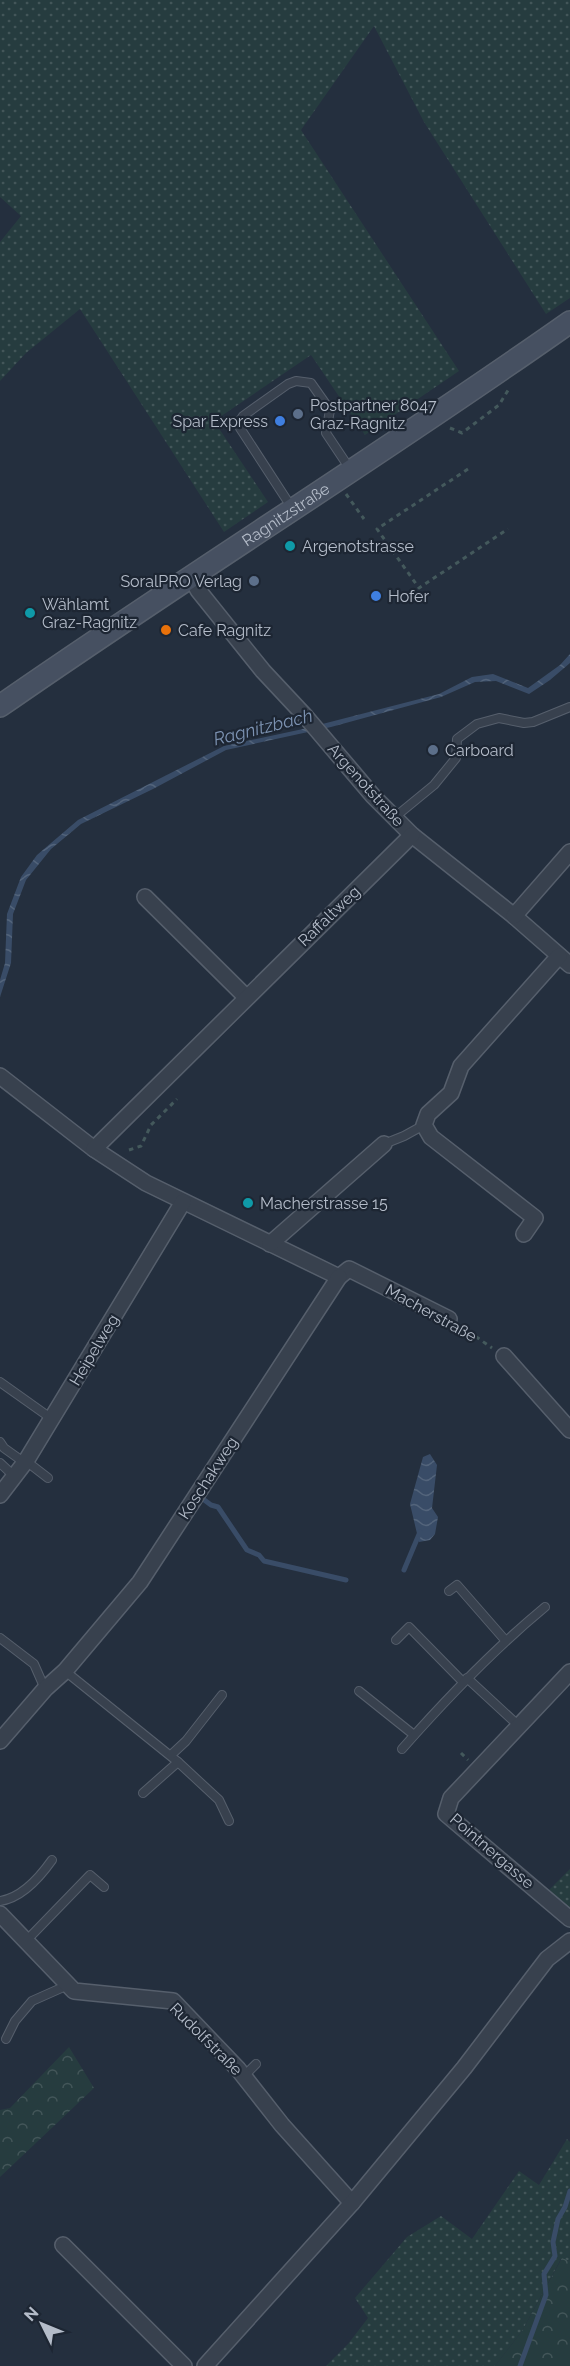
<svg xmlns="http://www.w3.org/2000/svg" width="570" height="2366" font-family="Raleway,sans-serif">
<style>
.grass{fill:url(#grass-dots)}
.forest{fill:url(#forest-crowns)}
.water{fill:url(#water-waves)}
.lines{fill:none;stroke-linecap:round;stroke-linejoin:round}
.stream{stroke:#394c67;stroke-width:5}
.lane-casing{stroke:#565f6c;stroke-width:10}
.street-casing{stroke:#565f6c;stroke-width:18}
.secondary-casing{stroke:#565f6c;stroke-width:24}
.path{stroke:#44595c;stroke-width:3;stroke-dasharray:4.5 4.5;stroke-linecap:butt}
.lane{stroke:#38414e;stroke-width:8}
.street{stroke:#38414e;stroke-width:15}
.secondary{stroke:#465061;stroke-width:21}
.service-dot{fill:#5c6f8a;stroke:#1d2633;stroke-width:2}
.shop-dot{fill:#3f7fe0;stroke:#1d2633;stroke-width:2}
.culture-dot{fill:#0f9aa8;stroke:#1d2633;stroke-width:2}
.food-dot{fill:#e8710a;stroke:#1d2633;stroke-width:2}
.labels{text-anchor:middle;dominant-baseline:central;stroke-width:4.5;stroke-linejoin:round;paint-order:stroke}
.poi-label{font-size:16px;fill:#b4bcc9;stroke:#1d2633;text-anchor:start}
.street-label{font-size:16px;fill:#b4bcc9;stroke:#1d2633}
.water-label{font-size:18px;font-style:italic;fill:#7c92b1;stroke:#1d2633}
</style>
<defs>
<pattern id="grass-dots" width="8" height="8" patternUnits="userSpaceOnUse" patternTransform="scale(1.5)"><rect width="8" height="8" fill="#263c3f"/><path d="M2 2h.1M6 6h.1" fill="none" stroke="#435659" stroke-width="1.8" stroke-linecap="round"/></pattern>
<pattern id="forest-crowns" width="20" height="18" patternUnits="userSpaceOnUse" patternTransform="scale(1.5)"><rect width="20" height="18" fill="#263c3f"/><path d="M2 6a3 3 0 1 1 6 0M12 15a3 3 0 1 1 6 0" fill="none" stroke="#435659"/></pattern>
<pattern id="water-waves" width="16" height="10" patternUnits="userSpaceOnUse" patternTransform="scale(1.5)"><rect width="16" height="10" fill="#394c67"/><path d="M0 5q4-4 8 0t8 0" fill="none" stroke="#53647b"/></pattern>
</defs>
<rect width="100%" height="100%" fill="#242f3e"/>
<g class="grass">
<polygon points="0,0 570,0 570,298 546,314 424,122 374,26 301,130 459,371 365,435 311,355 214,421 268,502 224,532 80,309 26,353 0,381 0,242 21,216 0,197"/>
<polygon points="570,1869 570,1912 545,1894"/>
<polygon points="567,2139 570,2142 570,2261 561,2259 522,2331 495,2366 326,2366 348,2344 368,2318 355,2298 407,2237 441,2216 472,2239 519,2171 539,2185"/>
</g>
<g class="forest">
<polygon points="69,2047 94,2088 0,2177 0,2110 10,2108"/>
<polygon points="562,2258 570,2261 570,2366 495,2366 522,2331"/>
</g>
<g class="water">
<polygon points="570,654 570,663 550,680 529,694 496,681 475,682 441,697 331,727 226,750 153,789 81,824 51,849 26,880 13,914 11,963 0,997 0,980 5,963 7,914 21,877 37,855 78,820 224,746 303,729 439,694 472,677 493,674 528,688 560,665"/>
<polygon points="430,1454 437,1465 432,1508 438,1517 435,1534 430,1540 419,1542 410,1504 423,1457"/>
</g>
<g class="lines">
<g class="stream">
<polyline points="203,1499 211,1505 218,1507 247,1550 259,1555 264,1561 346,1580"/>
<polyline points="404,1570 420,1532"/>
<polyline points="520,2366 546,2295 544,2274 555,2256 553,2242 558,2219 565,2207 570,2191"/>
</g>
<g class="lane-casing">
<g id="lane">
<polyline points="292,508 240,428 239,422 243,416 288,384 296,381 311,383 330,410 326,433 350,469"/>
<polyline points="395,817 434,785 456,758 457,739 477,724 499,718 524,723 533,722 570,707"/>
<polyline points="384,1144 404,1136 424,1125"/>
<polyline points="0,1382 52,1419"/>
<polyline points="0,1442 4,1448 25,1463"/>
<polyline points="26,1461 48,1478"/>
<polyline points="0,1463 14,1476"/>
<polyline points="449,1591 457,1585 505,1640"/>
<polyline points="0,1638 34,1664 45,1689"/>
<polyline points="396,1640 409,1627 463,1682"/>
<polyline points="65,1671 178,1762 219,1800 229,1821"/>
<polyline points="467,1678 519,1726"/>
<polyline points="359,1691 414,1735"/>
<path d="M 402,1749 C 447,1698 493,1650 545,1607"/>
<polyline points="171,1755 186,1741 222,1695"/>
<polyline points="143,1793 178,1762"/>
<path d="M 0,1901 C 21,1898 40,1877 52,1860"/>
<polyline points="26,1941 90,1875 104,1887"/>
<polyline points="6,2039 15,2021 32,2001 68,1985"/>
<polyline points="244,2076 256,2064"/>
</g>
</g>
<g class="street-casing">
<g id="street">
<polyline points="191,577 198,590 263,671 306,717 373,796 412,835 514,916 570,965"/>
<polyline points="145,897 246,997"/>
<polyline points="514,916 570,852"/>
<polyline points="0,1076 94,1149 146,1183 339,1277 349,1269 449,1319"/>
<polyline points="94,1149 412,835"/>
<polyline points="524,1234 535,1218 431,1137 424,1125 428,1114 451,1093 461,1066 559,956"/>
<polyline points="270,1244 384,1144"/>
<polyline points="504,1356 570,1430"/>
<polyline points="0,1495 26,1461 183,1202"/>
<polyline points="570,1672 451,1798 446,1814 570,1919"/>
<polyline points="0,1741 45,1689 65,1671 140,1582 339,1277"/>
<polyline points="0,1914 74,1991 173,2001 238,2069 282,2125 352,2203"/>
<polyline points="63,2245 184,2366"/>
<polyline points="205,2366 352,2203 464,2068 547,1959 570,1941"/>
</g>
</g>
<g class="secondary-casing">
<g id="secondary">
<path id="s1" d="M 0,706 C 188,575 383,454 570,322"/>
</g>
</g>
<g class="path">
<polyline points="450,428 462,433 499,405 510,387"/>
<polyline points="468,469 377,529 419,588 508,529"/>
<polyline points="346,494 364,519"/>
<polyline points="129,1150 141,1146 151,1125 177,1099"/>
<polyline points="461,1326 492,1348"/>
<polyline points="461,1753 468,1760"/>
</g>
<use href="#lane" class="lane"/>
<use href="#street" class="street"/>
<use href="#secondary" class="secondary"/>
</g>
<g class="service-dot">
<circle cx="298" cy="414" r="6"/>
<circle cx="254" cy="581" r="6"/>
<circle cx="433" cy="750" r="6"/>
</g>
<g class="shop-dot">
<circle cx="280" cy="421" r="6"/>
<circle cx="376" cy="596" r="6"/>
</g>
<g class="culture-dot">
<circle cx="290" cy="546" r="6"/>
<circle cx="30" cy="613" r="6"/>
<circle cx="248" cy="1203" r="6"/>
</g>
<circle class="food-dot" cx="166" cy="630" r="6"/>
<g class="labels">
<g class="poi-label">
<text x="310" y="405">Postpartner 8047<tspan x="310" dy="18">Graz-Ragnitz</tspan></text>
<text x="268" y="421" text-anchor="end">Spar Express</text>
<text x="302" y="546">Argenotstrasse</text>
<text x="242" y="581" text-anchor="end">SoralPRO Verlag</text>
<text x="388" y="596">Hofer</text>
<text x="42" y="604">Wählamt<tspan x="42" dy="18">Graz-Ragnitz</tspan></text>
<text x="178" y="630">Cafe Ragnitz</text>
<text x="445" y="750">Carboard</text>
<text x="260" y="1203">Macherstrasse 15</text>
</g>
<g class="street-label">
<text stroke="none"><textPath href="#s1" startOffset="344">Ragnitzstraße</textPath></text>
<text transform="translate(366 785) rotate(48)">Argenotstraße</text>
<text transform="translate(329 916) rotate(-44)">Raffaltweg</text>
<text transform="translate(431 1313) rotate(29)">Macherstraße</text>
<text transform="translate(94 1350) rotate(-59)">Heipelweg</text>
<text transform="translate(208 1478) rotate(-57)">Koschakweg</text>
<text transform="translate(492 1851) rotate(41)">Pointnergasse</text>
<text transform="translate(206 2039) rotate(45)">Rudolfstraße</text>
</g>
<g class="water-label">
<text transform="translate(263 727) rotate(-14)">Ragnitzbach</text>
</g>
</g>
<g transform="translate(42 2324) rotate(313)" stroke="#1d2633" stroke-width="4.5" paint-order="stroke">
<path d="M0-4.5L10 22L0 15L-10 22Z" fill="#b4bcc9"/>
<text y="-9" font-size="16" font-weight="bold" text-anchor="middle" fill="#b4bcc9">N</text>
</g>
</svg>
